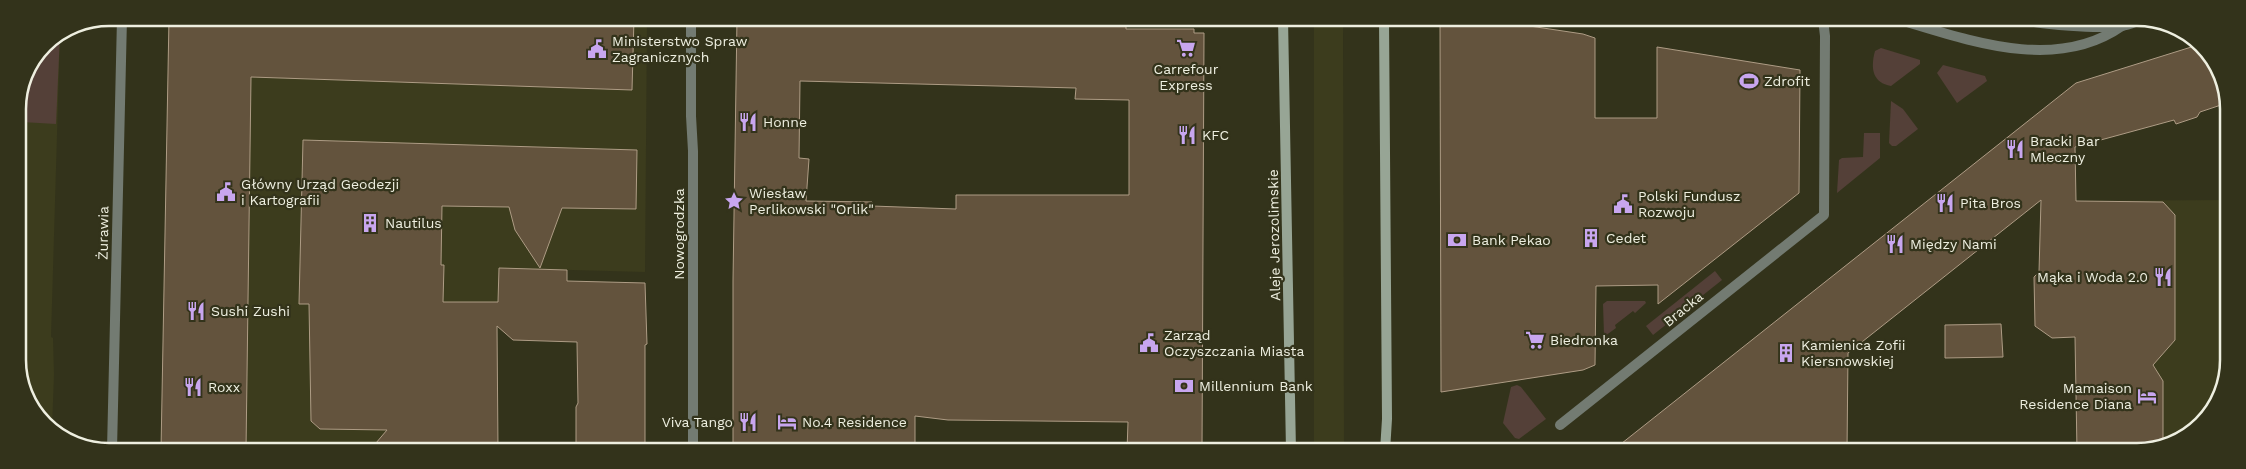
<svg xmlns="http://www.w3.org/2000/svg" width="2246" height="469" font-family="'Work Sans',sans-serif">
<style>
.built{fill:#3c3c1d}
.green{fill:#544038}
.building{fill:#63533d;stroke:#ae9c85;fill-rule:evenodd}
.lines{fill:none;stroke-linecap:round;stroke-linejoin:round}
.street{stroke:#737b72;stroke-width:10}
.secondary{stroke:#97a595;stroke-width:10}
.labels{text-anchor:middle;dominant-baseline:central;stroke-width:4.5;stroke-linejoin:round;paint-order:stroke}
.poi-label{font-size:14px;fill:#eeefe0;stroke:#33331b;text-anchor:start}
.street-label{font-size:14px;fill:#eeefe0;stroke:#33331b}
.rim{fill:none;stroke:#eeefe0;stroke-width:2.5}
</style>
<rect width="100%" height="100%" fill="#33331b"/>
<g class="built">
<polygon points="169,18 647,18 645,272 499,268 498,302 483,302 483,308 461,308 462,450 161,450"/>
<polygon points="1314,19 1343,19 1344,451 1314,451"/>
<polygon points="60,34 51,337 53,338 54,375 52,429 45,425 19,378 18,104 45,44"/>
<polygon points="2227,200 2225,381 2197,428 2142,451 2077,451 2075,201"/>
</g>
<g class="green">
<polygon points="60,34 56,124 22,122 23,92 45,44"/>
<path d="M 1881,48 L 1917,59 L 1920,60 L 1920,64 L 1891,86 C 1873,83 1870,69 1875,51 Z"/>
<polygon points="1943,65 1985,76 1987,81 1957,103 1937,73"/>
<polygon points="1891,101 1903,109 1918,129 1896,146 1892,146 1889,143"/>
<polygon points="1864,133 1880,133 1880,158 1837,193 1839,160 1842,158 1863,157"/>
<polygon points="1715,271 1722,280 1653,335 1646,326"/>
<polygon points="1607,301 1645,301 1646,303 1635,313 1633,311 1615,325 1616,328 1605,336 1604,335 1603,304"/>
<polygon points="1517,385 1521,387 1546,419 1519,439 1515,438 1503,423 1511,387"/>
</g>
<g class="building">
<polygon points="169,18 634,18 632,90 251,77 246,450 161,450"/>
<path d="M 737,18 L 894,18 L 1126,25 L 1126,29 L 1194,29 L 1194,33 L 1204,33 L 1202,451 L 1127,451 L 1128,422 L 948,420 L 915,416 L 915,450 L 733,450 L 733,281 ZM 800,81 L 1076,88 L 1075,99 L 1129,100 L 1129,195 L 956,195 L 956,209 L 872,206 L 872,202 L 806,201 L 809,159 L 799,158 Z"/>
<polygon points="1440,19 1483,19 1583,34 1595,38 1595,118 1657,118 1657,47 1800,70 1799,193 1658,304 1658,285 1596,286 1595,365 1583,370 1441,392"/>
<polygon points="2201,44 2227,91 2227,103 2200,112 2197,117 2176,124 2174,120 2075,147 2076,201 2163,202 2175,215 2175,340 2153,365 2163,381 2163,443 2142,451 2077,451 2075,337 2052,338 2035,326 2034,277 2039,272 2041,200 1848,353 1847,451 1612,451 2076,83"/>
<polygon points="303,140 637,150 636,209 562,208 540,268 515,230 509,207 442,206 441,265 444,265 443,302 498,302 499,268 567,270 567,281 645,283 647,344 645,345 645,450 576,450 576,407 578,403 577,342 513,340 497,326 498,450 370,450 387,430 320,429 311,421 309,304 299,304"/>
<polygon points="2001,324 2003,357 1945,358 1945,325"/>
</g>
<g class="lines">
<g class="street">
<polyline points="691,18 691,116 693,151 693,450"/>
<path d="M 1897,19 C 1968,40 2055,73 2122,26"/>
<path d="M 2018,19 C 2043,25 2096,29 2122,26 C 2129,25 2137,21 2144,19"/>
<polyline points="1560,425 1824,215 1825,36 1823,19"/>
<polyline points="112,450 122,18"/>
</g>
<g class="secondary">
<polyline points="1283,18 1291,451"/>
<polyline points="1384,19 1387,419 1385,451"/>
</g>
</g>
<defs>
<g id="supermarket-bare" transform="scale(1.5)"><path d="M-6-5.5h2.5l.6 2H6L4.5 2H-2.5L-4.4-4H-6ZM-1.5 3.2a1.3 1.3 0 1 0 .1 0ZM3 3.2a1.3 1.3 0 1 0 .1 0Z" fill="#c8a6ef" stroke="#33331b" stroke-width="2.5" paint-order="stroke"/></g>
<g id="civic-bare" transform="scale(1.5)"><path d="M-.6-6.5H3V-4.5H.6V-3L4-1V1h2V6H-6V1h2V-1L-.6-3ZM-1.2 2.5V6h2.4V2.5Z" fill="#c8a6ef" stroke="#33331b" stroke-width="2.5" paint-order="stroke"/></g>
<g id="stadium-bare" transform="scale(1.5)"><path d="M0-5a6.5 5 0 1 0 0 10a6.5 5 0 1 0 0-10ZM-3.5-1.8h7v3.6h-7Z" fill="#c8a6ef" stroke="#33331b" stroke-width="2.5" paint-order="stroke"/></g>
<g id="restaurant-bare" transform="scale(1.5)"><path d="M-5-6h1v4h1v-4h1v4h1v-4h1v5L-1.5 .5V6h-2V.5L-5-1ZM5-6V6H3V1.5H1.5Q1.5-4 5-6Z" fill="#c8a6ef" stroke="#33331b" stroke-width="2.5" paint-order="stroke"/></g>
<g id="sight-bare" transform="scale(1.5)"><path d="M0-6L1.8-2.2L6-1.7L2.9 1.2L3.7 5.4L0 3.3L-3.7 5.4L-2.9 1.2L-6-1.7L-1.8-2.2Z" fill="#c8a6ef" stroke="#33331b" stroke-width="2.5" paint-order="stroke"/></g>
<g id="building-bare" transform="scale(1.5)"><path d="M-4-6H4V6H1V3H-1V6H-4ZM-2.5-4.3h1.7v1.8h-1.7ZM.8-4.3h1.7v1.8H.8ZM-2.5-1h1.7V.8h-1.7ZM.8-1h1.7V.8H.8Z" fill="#c8a6ef" stroke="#33331b" stroke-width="2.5" paint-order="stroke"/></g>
<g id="bank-bare" transform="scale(1.5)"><path d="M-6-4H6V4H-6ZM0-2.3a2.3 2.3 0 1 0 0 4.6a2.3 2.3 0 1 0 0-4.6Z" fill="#c8a6ef" stroke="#33331b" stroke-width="2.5" paint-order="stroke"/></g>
<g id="hotel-bare" transform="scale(1.5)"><path d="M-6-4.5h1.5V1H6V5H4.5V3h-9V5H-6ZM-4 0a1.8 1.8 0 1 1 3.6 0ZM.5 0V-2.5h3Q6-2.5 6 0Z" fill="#c8a6ef" stroke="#33331b" stroke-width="2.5" paint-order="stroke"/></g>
</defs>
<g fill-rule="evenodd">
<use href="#supermarket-bare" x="1186" y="48"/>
<use href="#civic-bare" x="597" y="49"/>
<use href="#stadium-bare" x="1749" y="81"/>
<use href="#restaurant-bare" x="748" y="122"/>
<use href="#restaurant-bare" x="1187" y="135"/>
<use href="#restaurant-bare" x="2015" y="149"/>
<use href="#civic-bare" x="226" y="192"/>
<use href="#sight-bare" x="734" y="201"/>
<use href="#restaurant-bare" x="1945" y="203"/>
<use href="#civic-bare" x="1623" y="204"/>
<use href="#building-bare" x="370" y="223"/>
<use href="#building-bare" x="1591" y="238"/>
<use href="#bank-bare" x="1457" y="240"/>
<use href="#restaurant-bare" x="1895" y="244"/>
<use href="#restaurant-bare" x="2163" y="277"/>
<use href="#restaurant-bare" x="196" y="311"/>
<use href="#supermarket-bare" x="1535" y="340"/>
<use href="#civic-bare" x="1149" y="343"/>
<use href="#building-bare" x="1786" y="353"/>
<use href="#bank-bare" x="1184" y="386"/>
<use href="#restaurant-bare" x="193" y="387"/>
<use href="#hotel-bare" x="2147" y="396"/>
<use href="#restaurant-bare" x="748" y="422"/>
<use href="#hotel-bare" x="787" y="422"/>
</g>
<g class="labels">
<g class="poi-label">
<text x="612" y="41">Ministerstwo Spraw<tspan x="612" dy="16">Zagranicznych</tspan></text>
<text x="1186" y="69" text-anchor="middle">Carrefour<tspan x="1186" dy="16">Express</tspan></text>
<text x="1764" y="81">Zdrofit</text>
<text x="763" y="122">Honne</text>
<text x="1202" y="135">KFC</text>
<text x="2030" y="141">Bracki Bar<tspan x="2030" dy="16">Mleczny</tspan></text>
<text x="241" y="184">Główny Urząd Geodezji<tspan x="241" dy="16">i Kartografii</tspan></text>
<text x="749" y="193">Wiesław<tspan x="749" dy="16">Perlikowski "Orlik"</tspan></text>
<text x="1638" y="196">Polski Fundusz<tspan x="1638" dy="16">Rozwoju</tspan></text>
<text x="1960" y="203">Pita Bros</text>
<text x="385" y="223">Nautilus</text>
<text x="1606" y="238">Cedet</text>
<text x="1472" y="240">Bank Pekao</text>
<text x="1910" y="244">Między Nami</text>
<text x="2148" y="277" text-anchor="end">Mąka i Woda 2.0</text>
<text x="211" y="311">Sushi Zushi</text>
<text x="1164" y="335">Zarząd<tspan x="1164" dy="16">Oczyszczania Miasta</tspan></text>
<text x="1550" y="340">Biedronka</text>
<text x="1801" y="345">Kamienica Zofii<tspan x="1801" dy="16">Kiersnowskiej</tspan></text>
<text x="1199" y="386">Millennium Bank</text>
<text x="208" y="387">Roxx</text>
<text x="2132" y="388" text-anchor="end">Mamaison<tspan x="2132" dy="16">Residence Diana</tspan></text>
<text x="733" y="422" text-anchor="end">Viva Tango</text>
<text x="802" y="422">No.4 Residence</text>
</g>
<g class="street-label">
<text transform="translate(103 233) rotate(-89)">Żurawia</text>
<text transform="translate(679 234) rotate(-90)">Nowogrodzka</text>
<text transform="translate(1274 235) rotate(-91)">Aleje Jerozolimskie</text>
<text transform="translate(1683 309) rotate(-39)">Bracka</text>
</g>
</g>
<path d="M0 0H2246V469H0ZM109 26H2137A83 83 0 0 1 2220 109V360A83 83 0 0 1 2137 443H109A83 83 0 0 1 26 360V109A83 83 0 0 1 109 26Z" fill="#33331b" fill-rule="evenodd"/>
<path class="rim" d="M109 26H2137A83 83 0 0 1 2220 109V360A83 83 0 0 1 2137 443H109A83 83 0 0 1 26 360V109A83 83 0 0 1 109 26Z"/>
</svg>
